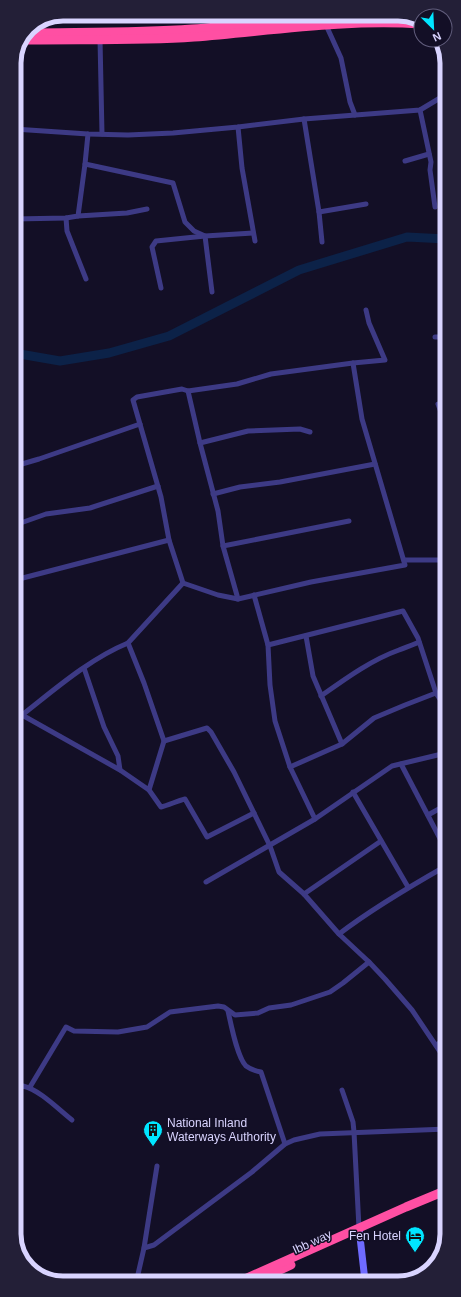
<svg xmlns="http://www.w3.org/2000/svg" width="461" height="1297" font-family="Arial,sans-serif">
<style>
.lines{fill:none;stroke-linecap:round;stroke-linejoin:round}
.river{stroke:#0c2248;stroke-width:9}
.street{stroke:#3d3a85;stroke-width:5}
.secondary{stroke:#6f6bff;stroke-width:7}
.highway{stroke:#ff4fa3;stroke-width:9}
.labels{text-anchor:middle;dominant-baseline:central;stroke-width:3;stroke-linejoin:round;paint-order:stroke}
.poi-label{font-size:12px;fill:#d9d4ff;stroke:#130f26;text-anchor:start}
.street-label{font-size:12px;fill:#d9d4ff;stroke:#130f26}
.rim{fill:none;stroke:#d9d4ff;stroke-width:5}
</style>
<rect width="100%" height="100%" fill="#130f26"/>
<g class="lines">
<polyline class="river" points="14,353 60,361 109,353 169,336 299,270 407,237 446,239"/>
<g class="street">
<polyline points="38,24 50,21 59,16"/>
<polyline points="326,25 341,58 350,102 355,115"/>
<polyline points="100,39 102,134"/>
<polyline points="420,110 431,162 430,170 435,207"/>
<polyline points="304,119 319,212 322,242"/>
<polyline points="238,127 242,168 255,241"/>
<polyline points="14,129 88,134 128,135 173,133 238,127 304,119 420,110 445,95"/>
<polyline points="88,134 85,164 173,183 185,222 194,231 205,236 212,292"/>
<polyline points="405,161 429,154"/>
<polyline points="319,212 366,204"/>
<polyline points="78,216 127,213 147,209"/>
<polyline points="66,218 67,231 86,279"/>
<polyline points="14,219 66,218 78,216 85,164"/>
<polyline points="161,288 152,247 156,241 205,236 253,233"/>
<polyline points="435,337 441,337 446,336"/>
<polyline points="188,391 200,443 218,511 223,546 238,599"/>
<polyline points="438,404 446,425"/>
<polyline points="200,443 248,431 300,429 310,432"/>
<polyline points="15,466 39,459 140,424"/>
<polyline points="213,494 240,487 280,482 375,464"/>
<polyline points="15,525 46,514 90,508 158,486"/>
<polyline points="223,546 349,521"/>
<polyline points="404,560 446,560"/>
<polyline points="445,561 446,568"/>
<polyline points="15,580 169,540"/>
<polyline points="183,583 169,540 161,497 133,400 137,397 182,389 188,391 237,384 271,374 353,363 385,360 369,323 366,310"/>
<polyline points="183,583 218,595 238,599 311,582 405,565 362,419 353,363"/>
<polyline points="254,595 268,645 270,685 275,721 290,767 315,819"/>
<polyline points="306,636 313,676 342,744"/>
<polyline points="268,645 403,611 418,638 436,693 446,708"/>
<polyline points="84,668 104,727 118,756 120,770"/>
<path d="M 321,696 C 345,679 371,660 399,650 C 406,647 413,645 419,642"/>
<polyline points="15,713 22,715 120,770 149,790 164,741 144,683 128,643"/>
<path d="M 22,715 C 54,690 89,659 128,643 L 183,583"/>
<polyline points="164,741 207,728 211,732 234,772 270,846 279,872 304,894 339,934 369,962 385,979 412,1010 447,1062"/>
<polyline points="401,764 446,850"/>
<polyline points="290,767 342,744 374,718 405,705 436,693"/>
<path d="M 149,790 L 161,807 C 169,805 177,801 185,799 L 207,837 L 254,813"/>
<polyline points="353,792 408,887"/>
<polyline points="428,815 446,805"/>
<polyline points="206,882 315,819 392,766 446,753"/>
<polyline points="304,894 381,841"/>
<path d="M 339,934 C 373,908 409,887 446,866"/>
<path d="M 228,1011 C 231,1024 237,1057 246,1066 C 250,1069 255,1071 261,1072 L 285,1144"/>
<polyline points="436,1045 447,1039"/>
<polyline points="30,1087 66,1027 74,1031 118,1032 147,1027 170,1012 218,1006 224,1007 235,1015 258,1013 269,1008 291,1005 330,992 343,983 369,962"/>
<path d="M 16,1090 L 19,1089 L 23,1086 C 40,1090 58,1109 72,1120"/>
<polyline points="342,1090 353,1122 354,1132 359,1228"/>
<polyline points="144,1248 154,1245 252,1172 285,1144 294,1140 320,1134 447,1129"/>
<polyline points="136,1283 144,1248 157,1166"/>
</g>
<polyline class="secondary" points="359,1228 365,1281"/>
<g class="highway">
<path d="M 28,33 C 82,32 138,33 192,29 C 264,24 336,13 408,16"/>
<path d="M 23,40 C 79,39 138,41 194,37 C 270,31 345,19 421,24"/>
<polyline points="258,1280 291,1265"/>
<polyline points="238,1282 406,1207 447,1190"/>
</g>
</g>
<defs>
<g id="building-pin" transform="scale(1)"><path d="M0 17L-7.5 6A9.5 9.5 0 1 1 7.5 6Z" fill="#00e5ff" stroke="#130f26"/><path d="M-4-6H4V6H1V3H-1V6H-4ZM-2.5-4.3h1.7v1.8h-1.7ZM.8-4.3h1.7v1.8H.8ZM-2.5-1h1.7V.8h-1.7ZM.8-1h1.7V.8H.8Z" fill="#111"/></g>
<g id="hotel-pin" transform="scale(1)"><path d="M0 17L-7.5 6A9.5 9.5 0 1 1 7.5 6Z" fill="#00e5ff" stroke="#130f26"/><path d="M-6-4.5h1.5V1H6V5H4.5V3h-9V5H-6ZM-4 0a1.8 1.8 0 1 1 3.6 0ZM.5 0V-2.5h3Q6-2.5 6 0Z" fill="#111"/></g>
</defs>
<g fill-rule="evenodd">
<use href="#building-pin" x="153" y="1130"/>
<use href="#hotel-pin" x="415" y="1236"/>
</g>
<g class="labels">
<g class="poi-label">
<text x="167" y="1123">National Inland<tspan x="167" dy="14">Waterways Authority</tspan></text>
<text x="401" y="1236" text-anchor="end">Fen Hotel</text>
</g>
<g class="street-label">
<text transform="translate(312 1242) rotate(-25)">Ibb way</text>
</g>
</g>
<path d="M0 0H461V1297H0ZM63 21H398A42 42 0 0 1 440 63V1234A42 42 0 0 1 398 1276H63A42 42 0 0 1 21 1234V63A42 42 0 0 1 63 21Z" fill="#231f37" fill-rule="evenodd"/>
<path class="rim" d="M63 21H398A42 42 0 0 1 440 63V1234A42 42 0 0 1 398 1276H63A42 42 0 0 1 21 1234V63A42 42 0 0 1 63 21Z"/>
<g transform="translate(433 28) rotate(156)"><circle r="19" fill="#130f26" stroke="#625e7d"/>
<path d="M0-3L7 15L0 10L-7 15Z" fill="#00e5ff"/>
<text y="-6" font-size="11" font-weight="bold" text-anchor="middle" fill="#d9d4ff">N</text>
</g>
</svg>
